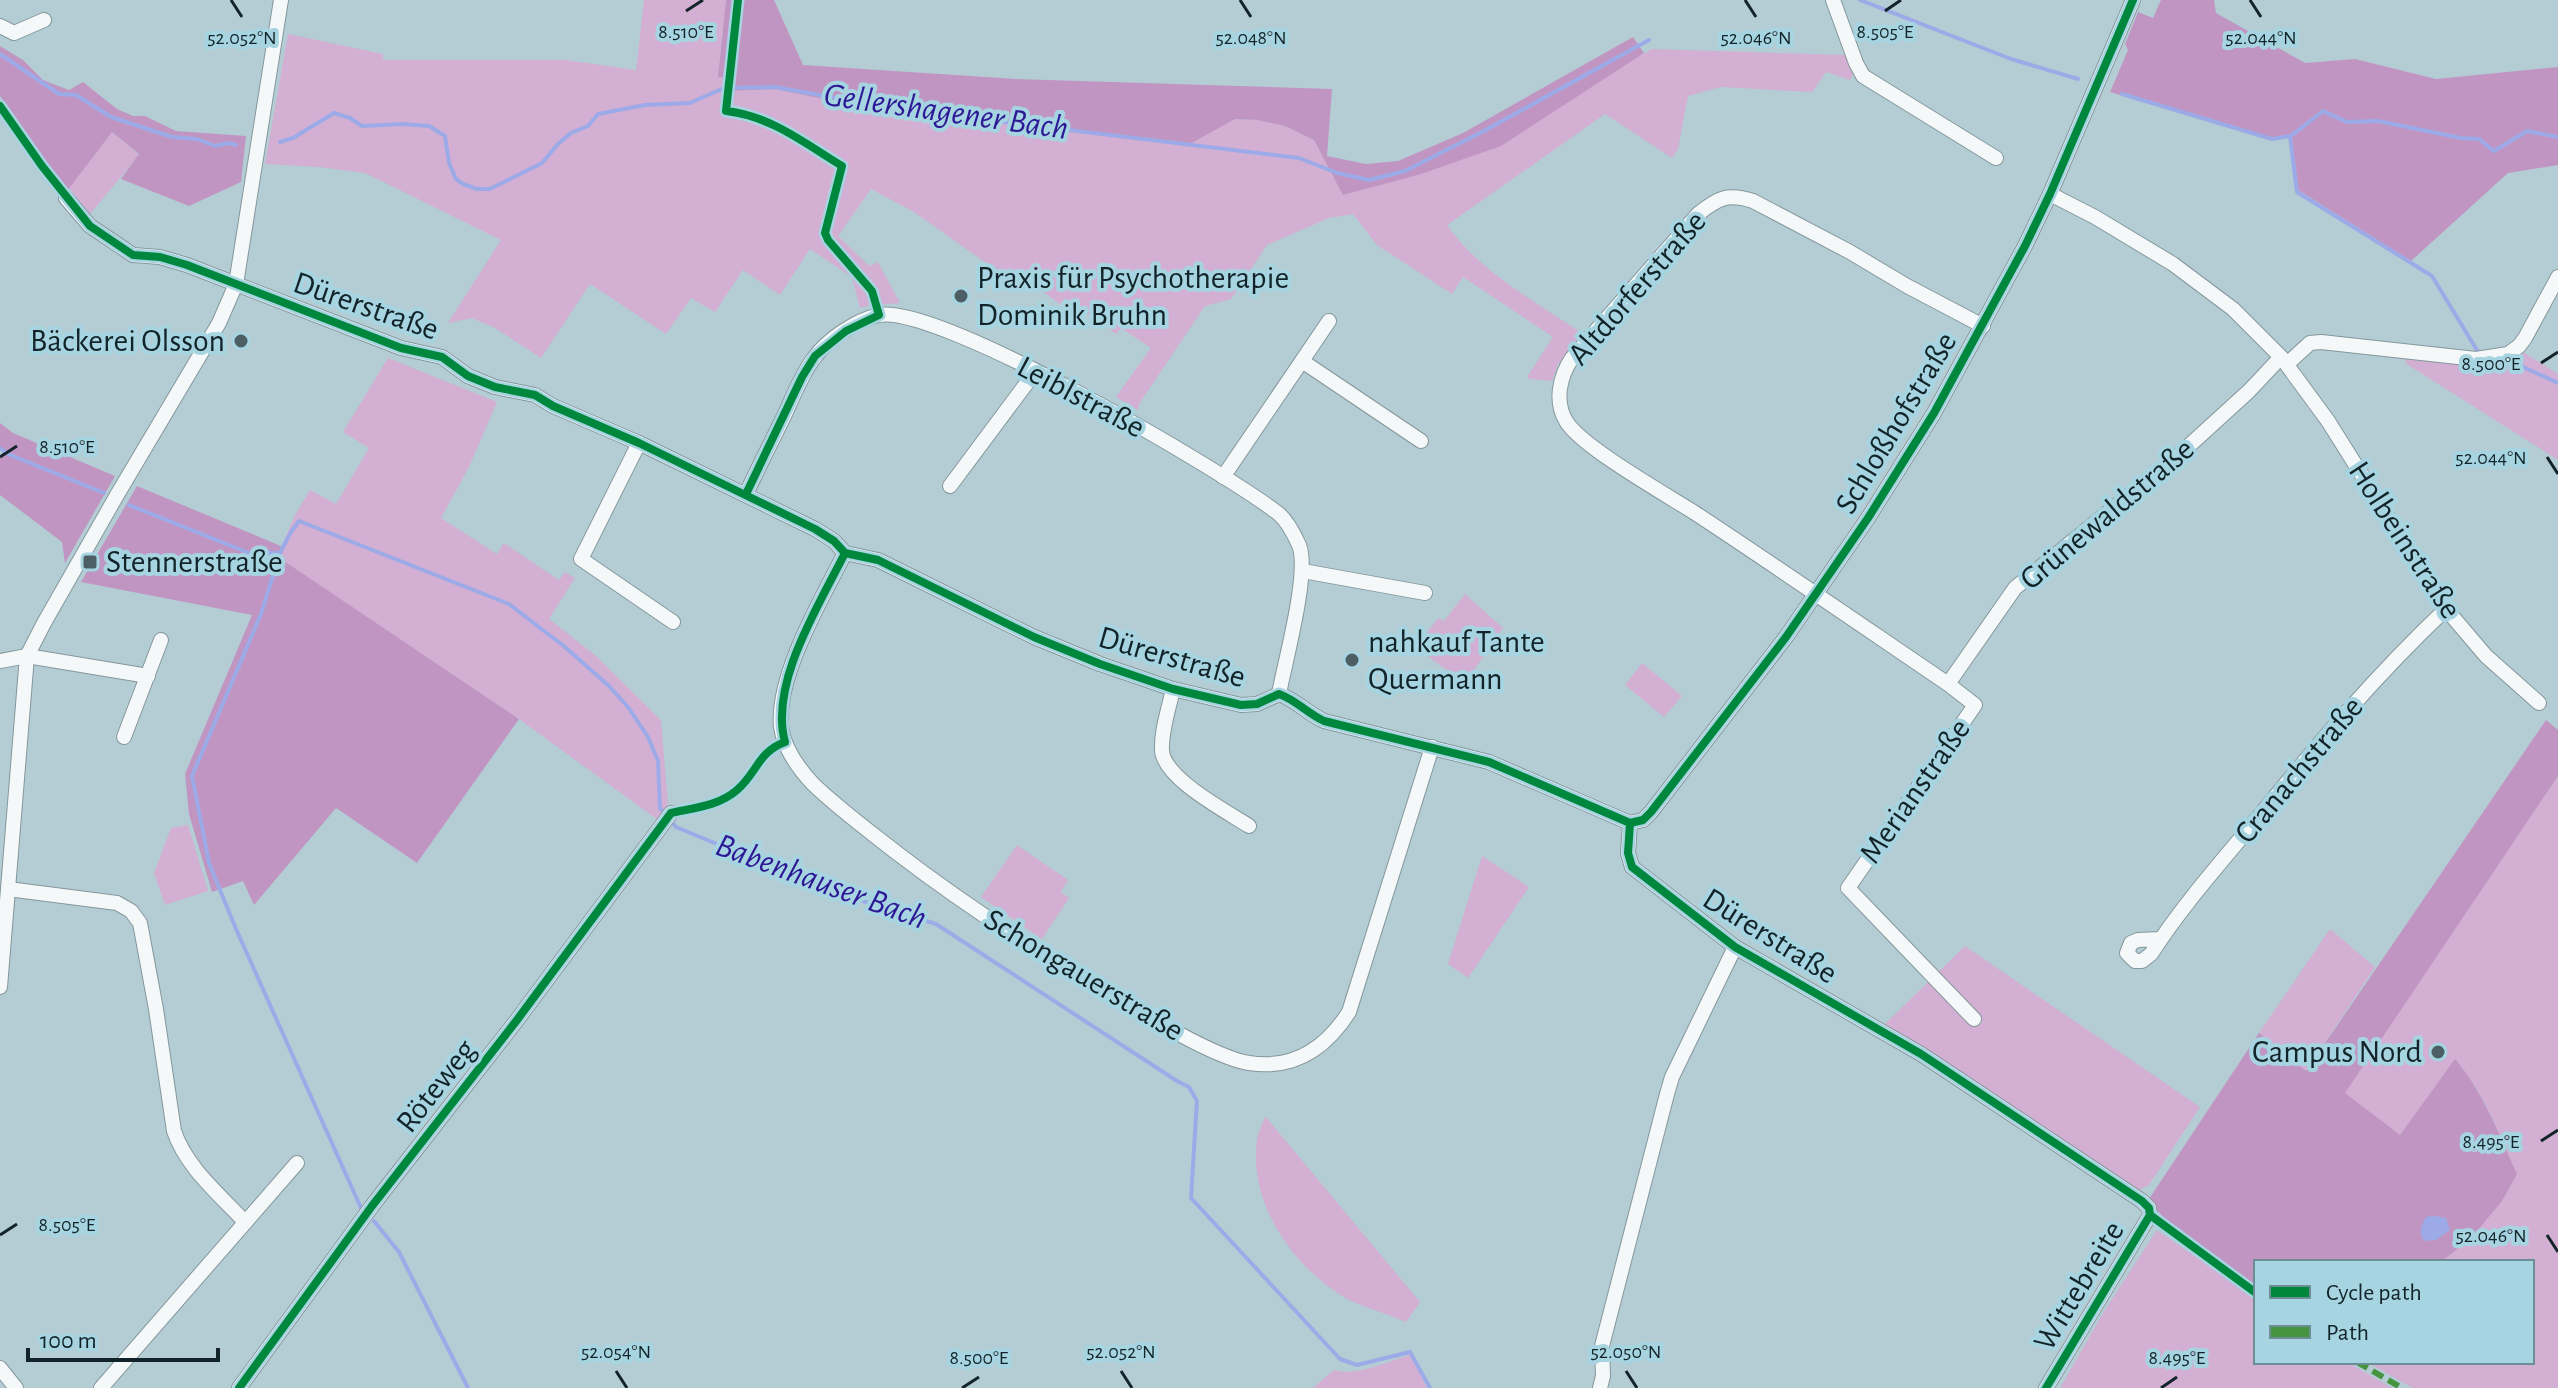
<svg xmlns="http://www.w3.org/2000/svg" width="2558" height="1388" font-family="'Alegreya Sans',sans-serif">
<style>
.green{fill:#d2afd3}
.forest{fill:#c195c2}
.water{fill:#9cabe8}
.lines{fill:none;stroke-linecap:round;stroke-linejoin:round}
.stream{stroke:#9cabe8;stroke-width:4}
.minor-casing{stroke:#84979c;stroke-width:16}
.minor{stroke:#f4f8f9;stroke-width:14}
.quiet{stroke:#469440;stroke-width:6;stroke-dasharray:12 6;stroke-linecap:butt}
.cycleway-casing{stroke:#a7d4e1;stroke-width:13}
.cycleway{stroke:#00873e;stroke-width:8}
.ticks{fill:none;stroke:#122429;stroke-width:3}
.poi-dot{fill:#4b5f65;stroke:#a7d4e1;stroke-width:3}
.labels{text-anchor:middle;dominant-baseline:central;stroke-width:8;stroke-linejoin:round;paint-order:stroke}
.poi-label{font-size:32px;fill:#122429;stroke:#a7d4e1;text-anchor:start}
.street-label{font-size:32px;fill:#122429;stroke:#a7d4e1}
.water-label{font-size:34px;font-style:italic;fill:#2d1995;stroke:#a7d4e1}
.ticks-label{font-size:20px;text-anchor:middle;fill:#122429;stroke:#a7d4e1;stroke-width:8;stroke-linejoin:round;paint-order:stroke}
</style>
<rect width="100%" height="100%" fill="#b4cdd4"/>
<g class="green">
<path d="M 644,0 L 726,0 L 718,77 L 727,78 L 726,90 L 775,89 L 852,105 L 1189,144 L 1235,119 L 1257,120 L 1285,126 L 1314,140 L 1344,195 L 1621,66 L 1652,49 L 1846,55 L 1853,75 L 1850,80 L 1826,72 L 1812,92 L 1721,87 L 1688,96 L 1678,149 L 1672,158 L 1605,114 L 1447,225 C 1480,272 1536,302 1583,334 L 1558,364 L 1552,381 L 1530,379 L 1527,377 L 1553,337 L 1463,277 L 1452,294 L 1377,245 L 1353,214 L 1329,218 L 1267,245 L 1231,299 L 1205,306 L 1139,404 L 1138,410 L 1116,397 L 1151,348 L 1121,328 L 1116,334 L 1065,298 L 1060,304 L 1009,268 L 1003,275 L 914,212 L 871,189 L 838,236 L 869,266 L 878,262 L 900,303 L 871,305 L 860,308 L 852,277 L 810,249 L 780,295 L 743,270 L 715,312 L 691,298 L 666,334 L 590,284 L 541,358 L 495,328 L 472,318 L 448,323 L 501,240 L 365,173 L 319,167 L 265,164 L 288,34 L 383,54 L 383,60 L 566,60 L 636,70 Z"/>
<polygon points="112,132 139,155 90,214 69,188"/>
<polygon points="2411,349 2476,353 2521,351 2558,374 2558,460 2405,363"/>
<polygon points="388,358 497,402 469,467 441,518 497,554 504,543 559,580 565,572 575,578 549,619 595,655 661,720 668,804 658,820 519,719 277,557 295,515 310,490 336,504 369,448 343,432"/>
<polygon points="1465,594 1503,628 1465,683 1416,648 1438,618 1444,621"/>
<polygon points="1642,663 1682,696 1664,717 1625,685"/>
<path d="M 2558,776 L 2558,1388 L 2413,1388 L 2367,1362 L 2532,1362 L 2532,1262 L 2440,1262 L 2517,1174 C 2499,1134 2485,1092 2455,1060 L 2400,1135 L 2344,1093 Z"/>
<polygon points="188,825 208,891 165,905 154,873 171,828"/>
<polygon points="1017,845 1068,880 1061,892 1069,898 1042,939 981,897"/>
<polygon points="1482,856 1529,887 1468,978 1448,964"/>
<polygon points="2330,929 2375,967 2306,1071 2259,1033"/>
<polygon points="1965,946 2200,1107 2149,1185 2137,1191 1885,1024"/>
<path d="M 1265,1116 L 1420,1302 L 1406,1322 C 1386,1313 1361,1307 1342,1296 C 1292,1265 1248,1202 1257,1140 C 1258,1132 1263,1124 1265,1116 Z"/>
<polygon points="2157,1230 2256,1299 2256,1362 2347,1362 2392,1388 2060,1388 2105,1310"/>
<path d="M 1410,1355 L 1427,1388 L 1313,1388 L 1334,1370 C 1357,1377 1388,1361 1410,1355 Z"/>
</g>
<g class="forest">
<polygon points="726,0 774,0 803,65 1016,79 1332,89 1327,156 1366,164 1398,161 1463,133 1633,37 1644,53 1501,146 1421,174 1343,195 1314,140 1285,126 1257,120 1235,119 1188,145 852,105 775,89 726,91 727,78 718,77"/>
<polygon points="2161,0 2214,0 2216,13 2305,63 2355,59 2436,79 2558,67 2558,165 2508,173 2411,261 2295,188 2289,138 2273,140 2110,92 2128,50 2125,44 2138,12 2153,18"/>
<polygon points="0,46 23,60 43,80 69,90 83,82 117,109 133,116 145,116 176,131 246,136 241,182 189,206 121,179 139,154 112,132 67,191 0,96"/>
<polygon points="0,423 13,433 115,476 65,563 62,542 0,495 0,458 3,451 0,448"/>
<polygon points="137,486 281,546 278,557 519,719 417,863 336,808 254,905 243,881 212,892 189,814 185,774 252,615 81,582"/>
<path d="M 2546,720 L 2558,730 L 2558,776 L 2345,1093 L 2400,1135 L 2455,1059 C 2484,1093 2499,1134 2517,1174 L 2502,1201 L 2472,1237 L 2441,1262 L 2256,1262 L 2256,1289 C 2221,1265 2172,1235 2149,1199 L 2259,1033 L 2306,1071 Z"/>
</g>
<path class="water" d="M 2435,1216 L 2446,1218 L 2450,1230 L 2436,1240 L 2424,1241 C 2418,1232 2421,1227 2426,1217 Z"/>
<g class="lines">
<g class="stream">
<polyline points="1860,0 2011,59 2078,79"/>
<polyline points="0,54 59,94 76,95 111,117 172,137 197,139 215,146 229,143 236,145"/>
<polyline points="2122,94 2272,139 2290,136 2297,192 2432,276 2478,352"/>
<polyline points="2291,136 2323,111 2347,122 2378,121 2461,138 2479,139 2494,151 2527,131 2558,137"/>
<polyline points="280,142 293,138 334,113 350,118 362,126 403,124 429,126 445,136 449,163 456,179 463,184 477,189 490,189 542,163 558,144 571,133 588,126 598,114 645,105 690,103 724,88 775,87 897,109 1299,158 1337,173 1369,180 1405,171 1482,132 1649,40"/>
<polyline points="2501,362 2510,361 2558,383"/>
<polyline points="0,448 8,454 104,493"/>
<polyline points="129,505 249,553 280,553 291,532 299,521 509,604 565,647 609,686 628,707 648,737 658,761 660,808 665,814"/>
<polyline points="280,553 261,614 192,776 209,863 236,929 361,1208"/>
<polyline points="671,821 676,827 825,889 936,924 1177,1081 1189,1087 1197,1101 1191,1198 1340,1359 1357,1365 1410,1352 1430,1388"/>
<polyline points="374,1221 399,1252 468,1388"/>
</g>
<g class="minor-casing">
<g id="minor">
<polyline points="1833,0 1856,63 1863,76 1996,158"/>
<polyline points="0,26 14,33 44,20"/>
<polyline points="2050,194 2095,217 2173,264 2233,309 2281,357 2328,421 2446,609 2486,656 2539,703"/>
<path d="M 66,198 L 90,226 L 133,255 L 160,257 L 187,265 L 401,348 L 442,357 L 468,376 L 495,387 L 535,395 L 553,406 L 639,443 L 815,529 L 834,541 L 845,553 L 878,560 L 1034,637 L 1100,664 L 1173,689 L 1241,705 L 1257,704 L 1279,694 C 1296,700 1307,713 1324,721 L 1489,762 L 1630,823"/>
<polyline points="1302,361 1421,441"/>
<polyline points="2287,364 2310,343 2321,342 2476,359 2508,354 2519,346 2525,338 2558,277"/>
<polyline points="639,443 581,559 673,622"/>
<polyline points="1223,477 1329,321"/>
<polyline points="950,486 1035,372"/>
<path d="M 746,494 C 759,466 773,439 786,412 C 794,394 802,374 814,358 C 828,339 856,320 879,315 C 939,304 1224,471 1279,514 C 1287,521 1294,534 1299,545 C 1310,572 1285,661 1279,694"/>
<path d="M 845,553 C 822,598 776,676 781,727 C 784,748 799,769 813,784 C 839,809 869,831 897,853 C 974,912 1056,964 1140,1012 C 1166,1027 1221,1059 1249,1063 C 1294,1070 1326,1048 1349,1012 L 1432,747"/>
<polyline points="1303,571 1425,593"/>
<polyline points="0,661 27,656 148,676"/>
<polyline points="1948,684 2015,588 2181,453 2249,391 2281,357"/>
<path d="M 1173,689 C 1169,708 1161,731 1162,750 C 1163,778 1226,811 1249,826"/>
<polyline points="124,737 161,640"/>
<polyline points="1630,823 1643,820 1651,812 1786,637 1868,518 1934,413 2025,246 2050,194 2133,0"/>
<polyline points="1630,823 1628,853 1632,867 1735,947 1921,1054 2142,1201 2149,1208 2150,1215 2046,1388"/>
<path d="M 8,889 L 117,903 L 131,911 L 140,923 L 156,1009 L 174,1131 C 186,1167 219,1194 245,1222"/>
<path d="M 2161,939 L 2138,940 L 2131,943 L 2127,953 L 2135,961 L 2142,961 L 2151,954 C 2182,906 2221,862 2257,819 C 2317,745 2377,674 2446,609"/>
<polyline points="0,987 27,656 44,623 117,495 219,323 236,284 281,0"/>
<path d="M 1974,1019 L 1848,888 L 1975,705 L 1948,684 C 1864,627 1780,569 1695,513 C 1667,495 1580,446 1566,421 C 1554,401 1560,376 1572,358 L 1698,214 C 1718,198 1727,193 1753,201 L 1850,252 L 1907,286 L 1983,326"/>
<polyline points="0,1368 16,1388"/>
<polyline points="101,1388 297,1163"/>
<polyline points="239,1388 372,1206 517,1020 671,813"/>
<polyline points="1600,1388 1603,1376 1602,1346 1667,1094 1672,1077 1735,947"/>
</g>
</g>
<use href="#minor" class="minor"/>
<polyline class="quiet" points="2357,1362 2402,1388"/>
<g class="cycleway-casing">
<g id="cycleway">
<path d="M 738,0 L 726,111 C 771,116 804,143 842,166 L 825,233 L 828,240 L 872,291 L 879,315 L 846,331 L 815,356 L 802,377 L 746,494"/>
<path d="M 0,106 L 42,166 L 90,226 L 133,255 L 160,257 L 187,265 L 401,348 L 442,357 L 468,376 L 495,387 L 535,395 L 553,406 L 639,443 L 815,529 L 834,541 L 845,553 L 878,560 L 1034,637 L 1100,664 L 1173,689 L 1241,705 L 1257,704 L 1279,694 C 1296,700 1307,713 1324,721 L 1489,762 L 1630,823"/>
<polyline points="1630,823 1643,820 1651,812 1786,637 1868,518 1934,413 2025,246 2050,194 2133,0"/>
<polyline points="1630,823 1628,853 1632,867 1735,947 1921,1054 2142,1201 2149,1208 2150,1215 2046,1388"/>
<polyline points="2150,1215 2256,1293"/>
<path d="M 239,1388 L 372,1206 L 517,1020 L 671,813 C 693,808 719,806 737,790 C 757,773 758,752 785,742 C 769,683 819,605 845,553"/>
</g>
</g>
<use href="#cycleway" class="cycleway"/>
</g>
<path class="ticks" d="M 231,0 L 242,17M 1240,0 L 1251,17M 1745,0 L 1756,17M 2250,0 L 2261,17M 686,11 L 703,0M 1885,11 L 1901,0M 2541,363 L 2558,352M 0,457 L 17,446M 2547,457 L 2558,474M 2541,1141 L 2558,1130M 0,1235 L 17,1224M 2547,1235 L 2558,1252M 616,1371 L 627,1388M 1121,1371 L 1132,1388M 1626,1371 L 1637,1388M 962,1388 L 979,1377M 2161,1388 L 2177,1377"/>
<g class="poi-dot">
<circle cx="961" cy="296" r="8"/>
<circle cx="241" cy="341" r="8"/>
<rect x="82" y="554" width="16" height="16" rx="4"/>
<circle cx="1352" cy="660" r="8"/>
<circle cx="2438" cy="1052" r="8"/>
</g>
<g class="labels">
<g class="poi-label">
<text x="977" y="278">Praxis für Psychotherapie<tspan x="977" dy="37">Dominik Bruhn</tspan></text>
<text x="225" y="341" text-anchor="end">Bäckerei Olsson</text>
<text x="106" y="562">Stennerstraße</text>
<text x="1368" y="642">nahkauf Tante<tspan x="1368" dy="37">Quermann</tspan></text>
<text x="2422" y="1052" text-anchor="end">Campus Nord</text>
</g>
<g class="street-label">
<text transform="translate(1637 288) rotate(-49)">Altdorferstraße</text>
<text transform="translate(366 306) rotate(19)">Dürerstraße</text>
<text transform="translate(1081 397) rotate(28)">Leiblstraße</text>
<text transform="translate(1896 423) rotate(-59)">Schloßhofstraße</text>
<text transform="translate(2107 514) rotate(-40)">Grünewaldstraße</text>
<text transform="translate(2405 540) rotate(57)">Holbeinstraße</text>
<text transform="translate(1172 657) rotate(16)">Dürerstraße</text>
<text transform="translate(2299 770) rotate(-50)">Cranachstraße</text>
<text transform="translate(1915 791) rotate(-55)">Merianstraße</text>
<text transform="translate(1770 936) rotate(32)">Dürerstraße</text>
<text transform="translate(1084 975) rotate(31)">Schongauerstraße</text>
<text transform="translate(436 1086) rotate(-52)">Röteweg</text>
<text transform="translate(2079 1286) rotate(-59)">Wittebreite</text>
</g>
<g class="water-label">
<text transform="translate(946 112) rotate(8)">Gellershagener Bach</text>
<text transform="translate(821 882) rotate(20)">Babenhauser Bach</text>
</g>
</g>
<g class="ticks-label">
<text x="686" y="38">8.510°E</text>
<text x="1885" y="38">8.505°E</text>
<text x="2261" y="44">52.044°N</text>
<text x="242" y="44">52.052°N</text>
<text x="1251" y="44">52.048°N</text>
<text x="1756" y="44">52.046°N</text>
<text x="2491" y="370">8.500°E</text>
<text x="67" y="453">8.510°E</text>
<text x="2491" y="464">52.044°N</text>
<text x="2491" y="1148">8.495°E</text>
<text x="67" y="1231">8.505°E</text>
<text x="2491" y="1242">52.046°N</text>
<text x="616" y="1358">52.054°N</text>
<text x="1121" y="1358">52.052°N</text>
<text x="1626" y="1358">52.050°N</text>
<text x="979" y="1364">8.500°E</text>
<text x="2177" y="1364">8.495°E</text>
</g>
<rect x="2254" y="1260" width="280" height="104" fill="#a7d4e1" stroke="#6b8e97" stroke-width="2"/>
<rect x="2270" y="1286" width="40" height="12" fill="#00873e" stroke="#6b8e97" stroke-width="2"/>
<text x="2326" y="1300" font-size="24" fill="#122429">Cycle path</text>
<rect x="2270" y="1326" width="40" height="12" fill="#469440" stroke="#6b8e97" stroke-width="2"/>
<text x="2326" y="1340" font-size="24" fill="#122429">Path</text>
<path d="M28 1348v12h190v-12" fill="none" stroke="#122429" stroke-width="4"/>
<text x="40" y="1348" font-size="24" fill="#122429" stroke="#a7d4e1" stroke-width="6" paint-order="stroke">100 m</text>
</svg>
